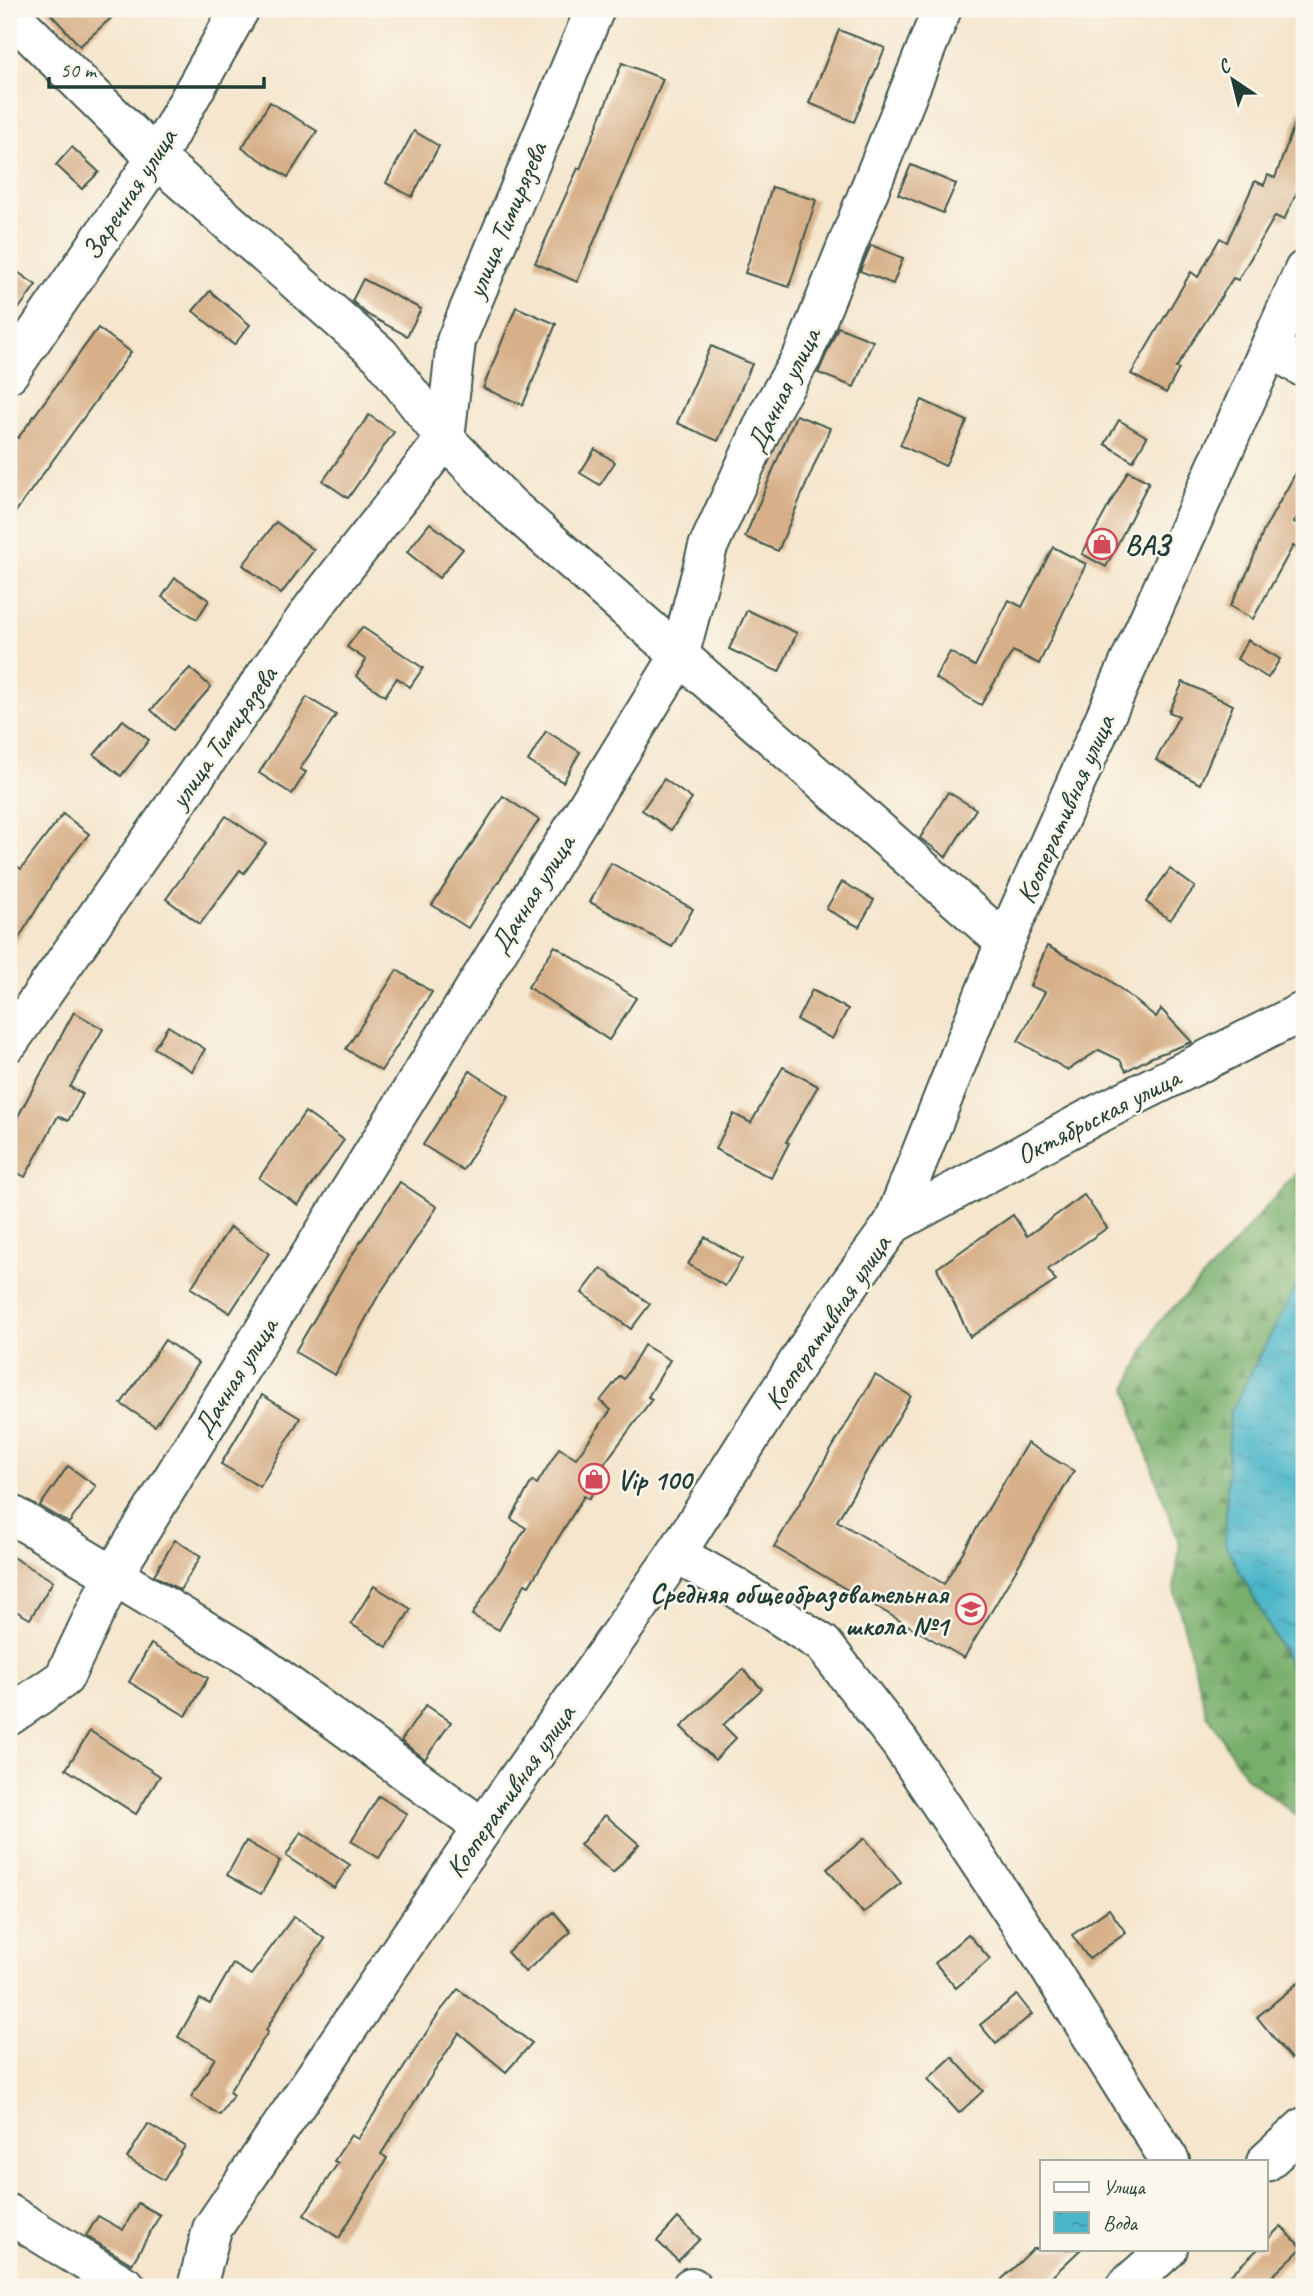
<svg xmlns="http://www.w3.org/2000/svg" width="1313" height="2296" font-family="Caveat,sans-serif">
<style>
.forest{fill:url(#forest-firs);stroke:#4c7650;stroke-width:2}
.water{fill:url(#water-ripples);stroke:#367a7e;stroke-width:2}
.building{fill:#d7b089}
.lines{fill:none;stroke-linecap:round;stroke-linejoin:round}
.minor-casing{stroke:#3f564b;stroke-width:42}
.minor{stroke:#fff;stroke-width:38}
.labels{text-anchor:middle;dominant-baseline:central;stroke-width:5;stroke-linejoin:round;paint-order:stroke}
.street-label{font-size:28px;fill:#1f3d34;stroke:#fbf7ec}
.poi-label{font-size:28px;font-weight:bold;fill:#1f3d34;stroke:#fbf7ec;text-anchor:start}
</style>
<defs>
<pattern id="forest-firs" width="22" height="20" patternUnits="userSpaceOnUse" patternTransform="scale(1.75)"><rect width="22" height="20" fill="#78af6c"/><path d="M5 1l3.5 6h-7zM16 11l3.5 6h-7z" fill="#62905a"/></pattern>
<pattern id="water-ripples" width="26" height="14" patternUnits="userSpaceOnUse" patternTransform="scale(1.75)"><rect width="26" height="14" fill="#4cb6c9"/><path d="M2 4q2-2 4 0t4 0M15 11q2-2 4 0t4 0" fill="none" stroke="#3f95a4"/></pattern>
</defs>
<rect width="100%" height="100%" fill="#fbf7ec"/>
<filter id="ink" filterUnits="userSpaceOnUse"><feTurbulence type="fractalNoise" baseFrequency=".0143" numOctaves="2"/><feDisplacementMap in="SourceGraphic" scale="14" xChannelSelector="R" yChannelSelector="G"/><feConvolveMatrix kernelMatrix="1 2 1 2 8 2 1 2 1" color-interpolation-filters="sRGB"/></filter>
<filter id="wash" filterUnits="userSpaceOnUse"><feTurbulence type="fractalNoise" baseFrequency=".00686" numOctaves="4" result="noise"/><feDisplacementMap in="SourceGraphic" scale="28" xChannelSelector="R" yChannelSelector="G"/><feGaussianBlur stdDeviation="1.57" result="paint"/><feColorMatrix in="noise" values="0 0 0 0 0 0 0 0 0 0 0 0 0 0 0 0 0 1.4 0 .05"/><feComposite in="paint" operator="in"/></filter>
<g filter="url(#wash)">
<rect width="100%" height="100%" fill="#f5e6cd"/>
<polygon class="forest" points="1304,1163 1304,1271 1230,1413 1225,1544 1293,1672 1304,1685 1304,1821 1246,1777 1207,1714 1174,1589 1180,1545 1139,1432 1127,1388 1157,1324 1221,1259"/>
<polygon class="water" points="1304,1271 1304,1685 1294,1672 1225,1544 1230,1413"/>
<g id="blocks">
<g class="building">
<polygon points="46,9 121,9 80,46"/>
<polygon points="839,30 885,48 854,122 809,103"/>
<polygon points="622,63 663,79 577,282 535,263 578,168 580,169"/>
<polygon points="270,102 317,131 288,177 242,148"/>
<polygon points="1301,106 1304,106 1304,177 1284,220 1275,216 1238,280 1233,278 1176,368 1179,369 1166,393 1131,374 1191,272 1198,277 1220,238 1227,242 1255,181 1264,185 1268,175 1275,178"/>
<polygon points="414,131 439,146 412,197 386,183"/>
<polygon points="72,147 99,172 82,189 56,165"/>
<polygon points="911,165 956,184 943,213 898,194"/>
<polygon points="772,187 816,200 789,287 745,273"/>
<polygon points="871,245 903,258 893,284 860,271"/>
<polygon points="9,266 36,285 9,322"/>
<polygon points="363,279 421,309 407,336 368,315 352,301"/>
<polygon points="210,291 250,325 234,345 193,311"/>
<polygon points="516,307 556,324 523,405 483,388"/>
<polygon points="838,327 873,341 854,387 818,373"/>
<polygon points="98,328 131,352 9,521 9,431 18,438"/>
<polygon points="711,346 752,364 718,441 677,423"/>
<polygon points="922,400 967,421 945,466 900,445"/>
<polygon points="369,415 394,432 348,498 323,481"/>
<polygon points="796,415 830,428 778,551 745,537"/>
<polygon points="1119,420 1147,437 1133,461 1105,444"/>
<polygon points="595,449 615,462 600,485 580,473"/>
<polygon points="1304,458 1304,506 1294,522 1304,527 1304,553 1293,546 1253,619 1230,606 1249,569 1264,530"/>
<polygon points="1128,471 1149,482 1106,567 1082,554"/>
<polygon points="276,522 314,550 281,594 243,565"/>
<polygon points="430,523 463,549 439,578 407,552"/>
<polygon points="1053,547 1086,564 1039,664 1013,651 981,705 935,678 950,652 975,666 1009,600 1022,607"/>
<polygon points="175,578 209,600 197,619 162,597"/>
<polygon points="747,610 797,633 779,672 729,649"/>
<polygon points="362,627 423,668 410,687 397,678 385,696 356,676 366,660 347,647"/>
<polygon points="1248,640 1280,659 1268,678 1237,659"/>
<polygon points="190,668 211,687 173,730 151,710"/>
<polygon points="1183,682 1233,705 1200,784 1156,760 1179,716 1169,712"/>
<polygon points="307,697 336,715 300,769 306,772 292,794 259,773"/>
<polygon points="123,720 149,740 121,776 94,755"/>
<polygon points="546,731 580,752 563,782 528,761"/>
<polygon points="664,779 692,799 671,830 642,810"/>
<polygon points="948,792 976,809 946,857 920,838"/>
<polygon points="503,796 539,820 468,928 432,905"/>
<polygon points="63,814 89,834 61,870 9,954 9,861 21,869"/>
<polygon points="226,816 266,843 244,873 240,870 200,924 166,899"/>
<polygon points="611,863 693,909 672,947 590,902"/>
<polygon points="1170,869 1195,887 1170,920 1146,902"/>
<polygon points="842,882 874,900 859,927 826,909"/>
<polygon points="555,946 636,998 609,1040 528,987"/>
<polygon points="1047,946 1103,975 1156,1017 1161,1009 1192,1042 1152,1057 1126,1071 1120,1060 1099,1050 1068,1070 1018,1041 1045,992 1030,986"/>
<polygon points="397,970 432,992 381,1071 346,1049"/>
<polygon points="812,990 848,1009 832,1039 797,1020"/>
<polygon points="74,1012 103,1029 70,1087 83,1094 68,1121 58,1116 25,1177 9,1168 9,1133"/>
<polygon points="168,1026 205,1049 192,1071 154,1048"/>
<polygon points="783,1067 818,1086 786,1142 789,1143 771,1178 715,1149 734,1114 751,1123"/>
<polygon points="470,1071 509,1096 463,1170 423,1145"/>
<polygon points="305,1112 344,1140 298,1205 259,1178"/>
<polygon points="400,1182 437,1207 377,1298 335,1375 295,1352 350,1258"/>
<polygon points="1084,1195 1107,1228 1048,1269 1056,1281 970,1337 937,1268 1013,1215 1027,1236"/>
<polygon points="230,1227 269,1253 230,1313 191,1288"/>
<polygon points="705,1237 742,1259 725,1286 688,1264"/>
<polygon points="601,1268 650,1304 631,1329 582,1293"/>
<polygon points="165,1340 198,1363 155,1426 121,1404"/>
<polygon points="644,1345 670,1360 648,1397 652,1399 599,1471 604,1474 589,1499 584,1496 529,1586 525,1584 499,1630 472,1615 526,1528 511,1519 532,1481 537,1484 559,1448 576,1458 611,1410 600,1401 620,1376 624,1379"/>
<polygon points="875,1375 911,1396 837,1521 944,1584 1027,1443 1074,1471 964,1658 774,1547"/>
<polygon points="262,1395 300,1418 260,1487 221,1464"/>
<polygon points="68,1466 96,1486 69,1523 40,1506"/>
<polygon points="175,1540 201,1556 180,1590 154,1575"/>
<polygon points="9,1555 53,1581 30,1619 9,1607"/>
<polygon points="374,1586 411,1609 387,1647 351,1624"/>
<polygon points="151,1644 208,1678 186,1716 129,1682"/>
<polygon points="743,1669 762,1689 723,1725 736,1738 715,1760 681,1727"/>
<polygon points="426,1705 451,1722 425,1759 401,1741"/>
<polygon points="90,1731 160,1776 136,1814 66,1769"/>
<polygon points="379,1796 407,1814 379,1858 351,1841"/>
<polygon points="605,1815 639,1844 613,1873 580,1845"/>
<polygon points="301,1832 350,1865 334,1888 286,1856"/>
<polygon points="865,1838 901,1883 863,1913 827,1869"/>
<polygon points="246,1841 280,1861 261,1894 227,1875"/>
<polygon points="1109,1909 1126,1933 1089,1959 1072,1935"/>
<polygon points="554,1912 571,1932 525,1972 507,1952"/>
<polygon points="294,1916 325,1939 294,1982 266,2030 268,2032 229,2092 233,2095 220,2115 191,2097 215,2058 178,2037 200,1999 210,2004 233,1964 251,1975"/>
<polygon points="968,1934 990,1959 956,1988 935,1963"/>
<polygon points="1304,1978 1304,2048 1291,2059 1257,2017"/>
<polygon points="458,1989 532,2043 506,2072 459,2033 381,2154 387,2158 339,2238 304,2215 338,2163 334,2161 351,2135 358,2139 439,2013"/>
<polygon points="1017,1995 1032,2014 996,2044 980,2025"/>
<polygon points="952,2057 983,2091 959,2113 928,2079"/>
<polygon points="148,2124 185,2146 164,2180 127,2158"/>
<polygon points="138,2203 160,2215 132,2264 86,2236 98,2216 123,2230"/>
<polygon points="678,2218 700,2239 678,2261 657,2241"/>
<polygon points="1281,2226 1302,2248 1261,2287 1218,2287 1258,2249 1266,2249 1266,2241"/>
<polygon points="1033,2249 1081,2249 1041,2287 994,2287"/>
</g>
</g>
</g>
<g filter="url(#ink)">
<use href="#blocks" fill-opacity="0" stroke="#3f564b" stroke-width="2"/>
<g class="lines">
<g class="minor-casing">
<g id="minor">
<polyline points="9,13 156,158 380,355 445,439 510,506 1005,942"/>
<polyline points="1272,348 1304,368"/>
<polyline points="9,373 156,158 240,9"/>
<polyline points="9,1042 315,605 445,439 456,341 595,9"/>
<polyline points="893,1224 1092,1117 1304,1011"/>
<polyline points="9,1513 248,1656 483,1828"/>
<polyline points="676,1554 730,1584 823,1644 900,1743 1038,1950 1170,2161"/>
<polyline points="9,1716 64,1678 112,1577 679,657 708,547 770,411 803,355 942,9"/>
<polyline points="1266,2162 1304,2127"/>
<polyline points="9,2214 127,2287"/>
<polyline points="197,2287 212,2229 483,1828 676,1554 835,1304 893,1224 1005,942 1304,270"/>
<polyline points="691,2287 692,2287"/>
<polyline points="1125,2287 1168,2249"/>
</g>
</g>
<use href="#minor" class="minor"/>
</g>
</g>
<defs>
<g id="shop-ring" transform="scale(1.575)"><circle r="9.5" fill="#fbf7ec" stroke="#d1495b" stroke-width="1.5"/><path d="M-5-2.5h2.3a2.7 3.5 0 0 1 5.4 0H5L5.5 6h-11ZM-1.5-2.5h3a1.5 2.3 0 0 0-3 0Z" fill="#d1495b"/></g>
<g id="school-ring" transform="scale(1.575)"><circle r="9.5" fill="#fbf7ec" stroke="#d1495b" stroke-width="1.5"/><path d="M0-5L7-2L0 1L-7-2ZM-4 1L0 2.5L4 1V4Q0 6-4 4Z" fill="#d1495b"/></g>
</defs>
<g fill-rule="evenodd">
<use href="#shop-ring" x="1102" y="544"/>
<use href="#shop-ring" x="594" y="1479"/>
<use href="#school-ring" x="971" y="1609"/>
</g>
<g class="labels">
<g class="street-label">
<text transform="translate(129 194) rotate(-57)">Заречная улица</text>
<text transform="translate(506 220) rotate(-67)">улица Тимирязева</text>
<text transform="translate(783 390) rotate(-64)">Дачная улица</text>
<text transform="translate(223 737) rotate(-55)">улица Тимирязева</text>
<text transform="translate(1065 809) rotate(-66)">Кооперативная улица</text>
<text transform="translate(532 894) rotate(-58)">Дачная улица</text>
<text transform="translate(1098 1116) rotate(-27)">Октябрьская улица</text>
<text transform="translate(827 1322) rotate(-56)">Кооперативная улица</text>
<text transform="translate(235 1377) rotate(-58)">Дачная улица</text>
<text transform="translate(510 1791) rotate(-55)">Кооперативная улица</text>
</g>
<g class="poi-label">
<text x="1125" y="544">ВАЗ</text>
<text x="617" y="1479">Vip 100</text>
<text x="948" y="1593" text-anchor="end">Средняя общеобразовательная<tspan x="948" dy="32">школа №1</tspan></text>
</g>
</g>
<rect width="1313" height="2296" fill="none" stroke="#fbf7ec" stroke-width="35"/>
<rect x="1040" y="2160" width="228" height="91" fill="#fbf7ec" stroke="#a3ada2" stroke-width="2"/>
<rect x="1054" y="2182" width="35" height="10" fill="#ffffff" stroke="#a3ada2" stroke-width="2"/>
<text x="1103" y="2194" font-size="21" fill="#1f3d34">Улица</text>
<rect x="1054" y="2212" width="35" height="21" fill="url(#water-ripples)" stroke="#a3ada2" stroke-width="2"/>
<text x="1103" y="2230" font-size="21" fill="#1f3d34">Вода</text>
<g transform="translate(1233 80) rotate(325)" stroke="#fbf7ec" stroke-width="5" paint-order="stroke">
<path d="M0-5L12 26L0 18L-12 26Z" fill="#1f3d34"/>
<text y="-10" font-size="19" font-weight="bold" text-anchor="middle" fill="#1f3d34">С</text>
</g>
<path d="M49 77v10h215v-10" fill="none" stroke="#1f3d34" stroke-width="3.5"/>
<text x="60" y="77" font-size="21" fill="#1f3d34" stroke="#fbf7ec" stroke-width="5" paint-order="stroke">50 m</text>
</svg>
